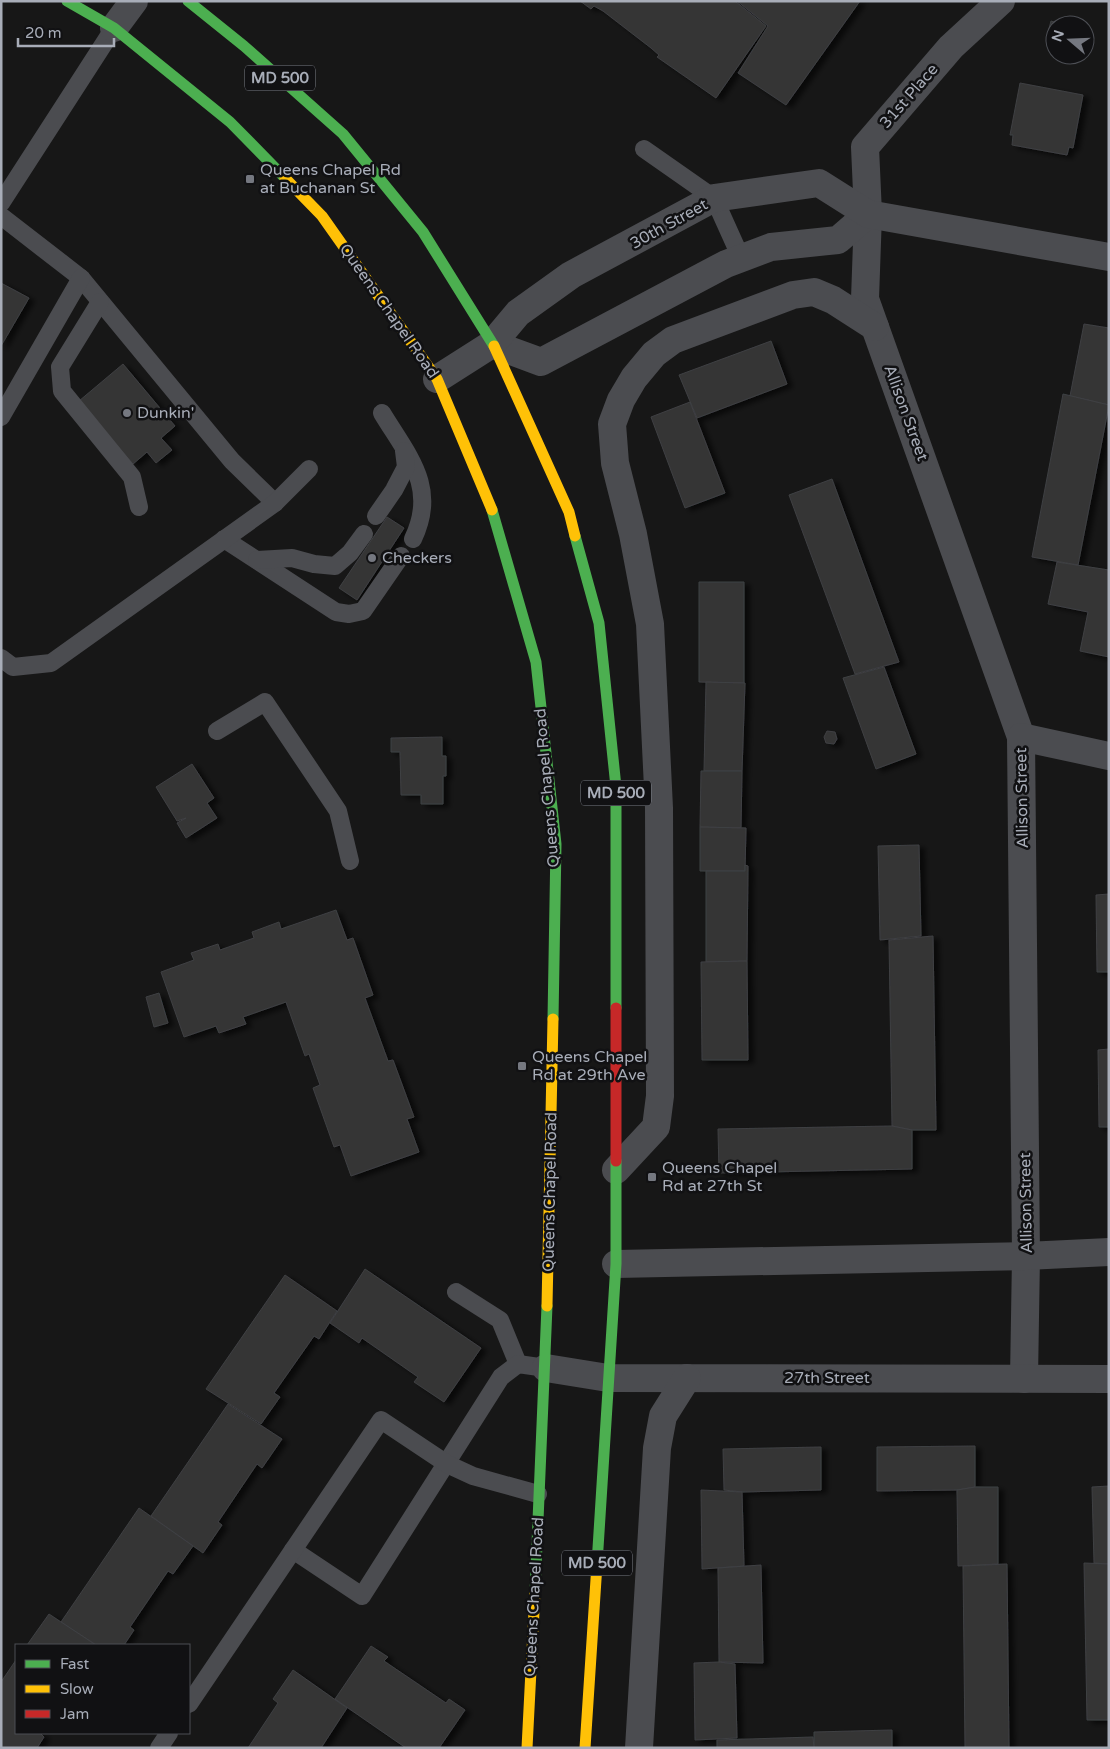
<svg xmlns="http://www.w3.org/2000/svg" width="1110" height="1749" font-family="'Varela Round',sans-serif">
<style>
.building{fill:#353536;stroke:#3f4043;filter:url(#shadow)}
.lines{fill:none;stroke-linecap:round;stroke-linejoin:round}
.lane{stroke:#4b4c50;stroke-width:18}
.street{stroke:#4b4c50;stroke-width:28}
.fast{stroke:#4caf50;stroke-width:11}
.slow{stroke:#ffc107;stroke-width:11}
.jam{stroke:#c62828;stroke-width:11}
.poi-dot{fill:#757880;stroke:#111113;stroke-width:2}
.labels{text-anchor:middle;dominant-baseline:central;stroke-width:5;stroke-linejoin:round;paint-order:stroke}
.shield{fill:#111113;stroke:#7b7e86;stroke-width:1}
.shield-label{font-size:15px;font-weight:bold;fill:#a8adb8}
.street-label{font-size:16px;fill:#a8adb8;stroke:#111113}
.poi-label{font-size:16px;fill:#a8adb8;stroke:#111113;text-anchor:start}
</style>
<defs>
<filter id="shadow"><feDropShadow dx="5.5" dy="3" stdDeviation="2.5" flood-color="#0009"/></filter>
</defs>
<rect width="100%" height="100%" fill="#171717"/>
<g class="building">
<polygon points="580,1 735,1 766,26 716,98 657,57 659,55 651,48 603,11 594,6 591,9"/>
<polygon points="737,1 860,1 786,105 738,73 768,26"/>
<polygon points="1051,21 1063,25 1055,25 1055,38 1047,36"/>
<polygon points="1020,83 1083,95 1073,148 1069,147 1067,155 1012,145 1013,135 1010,135"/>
<polygon points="1,283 29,298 1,346"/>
<polygon points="1084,324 1109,328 1109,405 1070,396"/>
<polygon points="771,341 787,384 697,418 679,375"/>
<polygon points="123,364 175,426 161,438 172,450 156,463 147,452 133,464 79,401"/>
<polygon points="1063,394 1109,405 1078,565 1032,557"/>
<polygon points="690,402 725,493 685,508 651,417"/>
<polygon points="832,479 899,662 855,674 789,495"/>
<polygon points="387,517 404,528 357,600 339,588"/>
<polygon points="1057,562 1109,570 1109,657 1080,651 1088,612 1048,604"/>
<polygon points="699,582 744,582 744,683 699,682"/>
<polygon points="884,667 916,754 876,769 843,678"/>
<polygon points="706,682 745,683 742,771 704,771"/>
<polygon points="827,731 835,732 837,739 834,744 826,743 824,737"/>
<polygon points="442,737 442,756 446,756 446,776 443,776 443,804 421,804 421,795 401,795 400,752 391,752 391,738"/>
<polygon points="192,764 214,798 207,803 217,818 186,838 177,823 186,818 177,821 156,787"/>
<polygon points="701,771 742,771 741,828 700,827"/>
<polygon points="700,827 746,828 745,871 700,871"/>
<polygon points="919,845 921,936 880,940 878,846"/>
<polygon points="745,865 748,866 747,961 706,962 706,871 745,871"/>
<polygon points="1109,894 1109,972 1097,972 1096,895"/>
<polygon points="336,910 347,940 353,938 373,995 365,998 388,1061 393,1060 414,1117 407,1119 419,1152 351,1176 340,1145 334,1147 313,1088 320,1085 309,1054 305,1056 286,1002 243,1017 246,1024 219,1033 216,1026 184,1037 161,972 194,960 191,953 218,944 220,950 254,938 252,932 279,922 281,929"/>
<polygon points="933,936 936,1130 912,1130 892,1126 889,940"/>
<polygon points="747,961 748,1060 702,1060 701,962"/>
<polygon points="159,993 168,1023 154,1027 146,997"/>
<polygon points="1109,1049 1109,1127 1099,1127 1098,1050"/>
<polygon points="892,1126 912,1130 912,1169 719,1173 718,1129"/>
<polygon points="365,1269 481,1348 444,1402 414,1382 418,1377 362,1338 359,1343 330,1323"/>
<polygon points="285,1275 337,1311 319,1339 314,1336 274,1393 280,1397 261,1424 206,1389"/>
<polygon points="228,1404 282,1439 262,1468 257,1464 218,1522 222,1525 203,1553 151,1516"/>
<polygon points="975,1446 975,1487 957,1490 877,1491 877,1447"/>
<polygon points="821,1447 821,1490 742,1492 724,1490 723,1449"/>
<polygon points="1109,1486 1109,1564 1094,1563 1092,1487"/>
<polygon points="975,1487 998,1487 998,1564 958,1566 957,1490"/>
<polygon points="701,1490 742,1492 744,1566 702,1569"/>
<polygon points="139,1508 193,1546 173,1574 168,1571 130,1627 134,1630 124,1645 96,1645 61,1622"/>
<polygon points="1084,1563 1109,1564 1109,1720 1087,1720"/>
<polygon points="1007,1564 1009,1748 965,1748 963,1566"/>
<polygon points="761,1565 763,1663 719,1662 718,1568"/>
<polygon points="49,1614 61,1622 96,1645 27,1645"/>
<polygon points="371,1646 388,1657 384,1661 446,1703 449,1699 465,1710 439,1748 406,1748 335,1699"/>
<polygon points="16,1660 16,1733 40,1733 44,1737 37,1748 1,1748 1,1682"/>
<polygon points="719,1662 735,1664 737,1738 695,1740 694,1663"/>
<polygon points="293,1670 347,1708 321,1748 248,1748 278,1703 273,1699"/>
<polygon points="892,1730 892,1748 814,1748 814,1732"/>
<polygon points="813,1737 814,1748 717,1748 717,1740"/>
</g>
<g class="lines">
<g class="lane">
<polyline points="644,149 714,198 741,258"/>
<polyline points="1,203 114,28"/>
<polyline points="1,216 81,278 232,461 275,503"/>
<polyline points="100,302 60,367 62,391 132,477 139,507"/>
<path d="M 382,413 C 408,456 438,487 413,539"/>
<polyline points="1,417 81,278"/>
<polyline points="376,516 394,490 406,467 404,451"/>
<polyline points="224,539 336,612 349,614 363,611 401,556"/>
<polyline points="257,560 292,558 314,564 335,566 350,553 364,534"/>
<polyline points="1,658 13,667 51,663 275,503 309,469"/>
<polyline points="217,731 265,702 338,811 350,861"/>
<polyline points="456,1292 500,1320 518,1364"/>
<polyline points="293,1550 362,1596 501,1377 518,1364 546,1368"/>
<polyline points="189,1704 381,1420 447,1464 473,1476 538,1494"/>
<polyline points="159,1748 169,1733"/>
</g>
<g class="street">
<polyline points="1001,1 951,47 865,147 868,214 865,299 1021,737 1026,1256 1024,1379"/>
<polyline points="114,28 134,1"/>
<polyline points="492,344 541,362 726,264 771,247 838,240 868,214"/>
<polyline points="437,379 492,344 518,313 571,275 714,198 819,183 868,214 1109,257"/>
<polyline points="1021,737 1109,756"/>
<polyline points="616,1170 656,1127 660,1096 659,808 650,624 633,534 615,463 612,424 621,400 634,378 654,354 673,340 793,295 814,292 833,300 875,327"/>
<polyline points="616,1264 1026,1256 1109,1252"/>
<polyline points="546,1368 608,1378 1109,1379"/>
<polyline points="639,1748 657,1448 663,1416 687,1378"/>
</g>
<g class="fast">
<polyline points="67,1 114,28 230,122 285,178"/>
<polyline points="188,1 244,46 343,134 423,232 494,346"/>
<polyline points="492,510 536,662 556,844 553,1019"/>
<polyline points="575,536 599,623 616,787 616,1008"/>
<polyline points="597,1564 616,1264 616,1161"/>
<polyline points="535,1592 547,1306"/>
</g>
<g class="slow">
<polyline points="285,178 322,216 437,379 492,510"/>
<polyline points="494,346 569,512 575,536"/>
<polyline points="547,1306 553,1019"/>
<polyline points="527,1748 535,1592"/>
<polyline points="585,1748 597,1564"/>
</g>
<polyline class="jam" points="616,1008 616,1161"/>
</g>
<g class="poi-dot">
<rect x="245" y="174" width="10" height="10" rx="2.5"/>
<circle cx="127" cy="413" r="5"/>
<circle cx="372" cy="558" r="5"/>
<rect x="517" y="1061" width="10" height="10" rx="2.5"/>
<rect x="647" y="1172" width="10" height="10" rx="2.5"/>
</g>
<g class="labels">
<g class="shield">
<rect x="245" y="65.5" width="70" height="25" rx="4"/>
<rect x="581" y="780.5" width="70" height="25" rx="4"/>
<rect x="562" y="1550.5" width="70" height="25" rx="4"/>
</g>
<g class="shield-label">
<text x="280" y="78">MD 500</text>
<text x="616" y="793">MD 500</text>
<text x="597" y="1563">MD 500</text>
</g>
<g class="street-label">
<text transform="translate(909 96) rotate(-49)">31st Place</text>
<text transform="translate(669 224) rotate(-29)">30th Street</text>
<text transform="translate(389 311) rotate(55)">Queens Chapel Road</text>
<text transform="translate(906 413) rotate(70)">Allison Street</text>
<text transform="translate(547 788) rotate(-95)">Queens Chapel Road</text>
<text transform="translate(1022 798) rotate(-91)">Allison Street</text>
<text transform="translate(550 1192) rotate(-89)">Queens Chapel Road</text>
<text transform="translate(1026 1203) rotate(-91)">Allison Street</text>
<text x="827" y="1378">27th Street</text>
<text transform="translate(534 1597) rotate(-87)">Queens Chapel Road</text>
</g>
<g class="poi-label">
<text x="260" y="170">Queens Chapel Rd<tspan x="260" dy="18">at Buchanan St</tspan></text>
<text x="137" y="413">Dunkin'</text>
<text x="382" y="558">Checkers</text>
<text x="532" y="1057">Queens Chapel<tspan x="532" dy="18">Rd at 29th Ave</tspan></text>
<text x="662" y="1168">Queens Chapel<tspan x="662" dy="18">Rd at 27th St</tspan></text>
</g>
</g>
<rect width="1110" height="1749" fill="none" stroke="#a8adb8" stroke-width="5"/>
<rect x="15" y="1644" width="175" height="90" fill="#111113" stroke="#4d4f55"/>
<rect x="25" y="1660" width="25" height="8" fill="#4caf50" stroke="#4d4f55"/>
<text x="60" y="1669" font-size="15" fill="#a8adb8">Fast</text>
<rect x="25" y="1685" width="25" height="8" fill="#ffc107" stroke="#4d4f55"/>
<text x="60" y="1694" font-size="15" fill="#a8adb8">Slow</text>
<rect x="25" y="1710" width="25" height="8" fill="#c62828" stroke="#4d4f55"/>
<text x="60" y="1719" font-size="15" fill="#a8adb8">Jam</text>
<g transform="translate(1070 40) rotate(289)"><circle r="24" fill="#111113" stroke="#4d4f55"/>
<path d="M0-4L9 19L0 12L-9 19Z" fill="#757880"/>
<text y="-8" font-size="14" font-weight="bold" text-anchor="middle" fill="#a8adb8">N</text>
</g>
<path d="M18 38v8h96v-8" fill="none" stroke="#a8adb8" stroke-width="2.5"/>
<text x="25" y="38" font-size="15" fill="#a8adb8" stroke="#111113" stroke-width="4" paint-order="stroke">20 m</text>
</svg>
